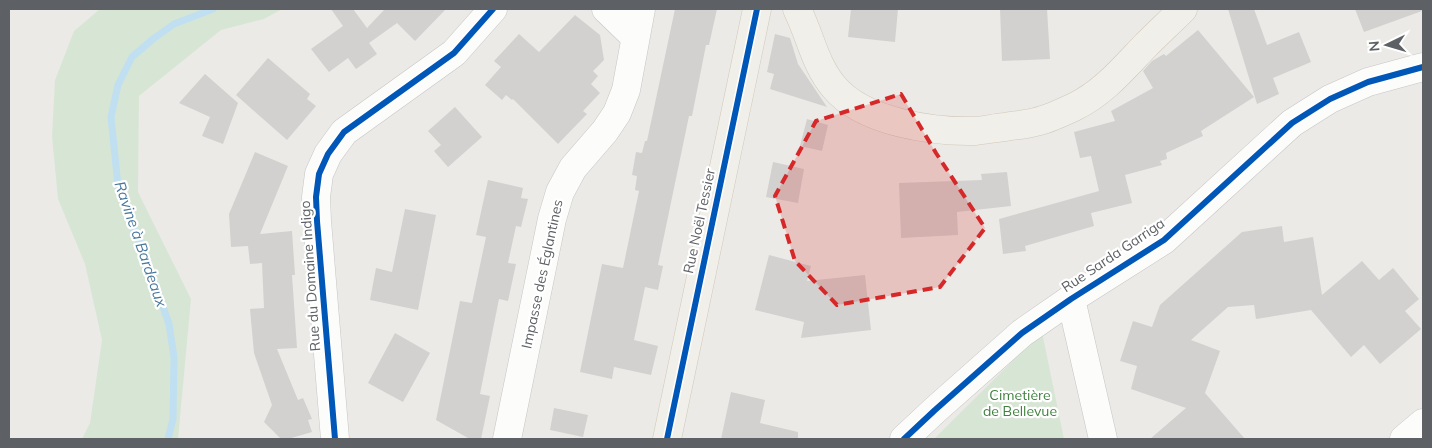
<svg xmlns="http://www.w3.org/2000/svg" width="1432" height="448" font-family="Mulish,sans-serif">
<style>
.green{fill:#d7e6d4}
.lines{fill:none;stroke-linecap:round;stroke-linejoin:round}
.stream{stroke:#c0dff1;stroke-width:7}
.building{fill:#d2d1d0}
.minor-casing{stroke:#c6c6c6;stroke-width:29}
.major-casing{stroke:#d1c8b8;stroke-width:29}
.minor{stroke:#fcfcfb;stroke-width:28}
.major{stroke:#f1efe9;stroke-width:28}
.cycleway-casing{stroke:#fff;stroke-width:9}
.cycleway{stroke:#0057b8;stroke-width:6}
.marked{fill:#d62828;fill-opacity:0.2;stroke:#d62828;stroke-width:4;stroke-dasharray:10 6;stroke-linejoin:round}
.labels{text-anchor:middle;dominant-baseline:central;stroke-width:4.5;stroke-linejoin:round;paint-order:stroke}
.street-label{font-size:14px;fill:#5d6064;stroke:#fff}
.park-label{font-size:14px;fill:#40813f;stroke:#fff}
.water-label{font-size:15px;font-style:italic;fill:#48779d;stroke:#fff}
</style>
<rect width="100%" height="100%" fill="#ebeae7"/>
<g class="green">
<polygon points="100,9 282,9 264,19 221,30 139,96 138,192 191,299 178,439 82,439 90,423 102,340 85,264 58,199 52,136 55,80 74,31"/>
<polygon points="1042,332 1064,439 934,439 946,427"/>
</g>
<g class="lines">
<polyline class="stream" points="168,439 173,419 174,357 169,324 143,249 128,218 118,186 111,117 118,85 132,57 153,39 174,24 213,9"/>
</g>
<g class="building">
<polygon points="331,9 353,9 367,28 384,10 382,9 446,9 415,41 397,23 369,43 377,54 356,69 348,58 329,72 311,49 343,26"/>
<polygon points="675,9 717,9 709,45 706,45 692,116 689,116 658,265 663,266 658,290 645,287 634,340 658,346 651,375 614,367 612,379 580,372 602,264 623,268 639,191 635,190 637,176 632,175 636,152 642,153 645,141 647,141"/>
<polygon points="851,9 898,9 895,42 848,37"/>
<polygon points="1000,9 1047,9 1050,59 1002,61"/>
<polygon points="1228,9 1254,9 1267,45 1299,32 1311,62 1273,78 1279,94 1257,104"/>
<polygon points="1355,9 1421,9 1422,11 1364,32"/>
<polygon points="575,15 600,35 604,60 593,71 598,76 591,84 600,93 583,111 587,114 558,144 513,99 512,100 506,95 502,100 485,85 501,67 494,61 519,34 539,52"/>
<polygon points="1198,30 1254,97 1201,131 1203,136 1166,153 1167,159 1160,161 1162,165 1125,175 1132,203 1091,213 1094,226 1025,246 1026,251 1003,254 999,219 1099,191 1091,156 1080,158 1074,132 1115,121 1111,111 1153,88 1143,71 1152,61 1164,54 1166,56"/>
<polygon points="775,34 790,38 798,64 827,107 770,89 774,74 767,72"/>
<polygon points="268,58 310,94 307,99 316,106 287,140 236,95"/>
<polygon points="205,74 238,103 223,144 202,136 210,117 179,103"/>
<polygon points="455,107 482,137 448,167 434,151 441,145 428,131"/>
<polygon points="807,119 828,125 822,151 800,146"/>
<polygon points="255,152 288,166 260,234 292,231 295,275 292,275 297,348 277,349 298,400 303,398 312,419 308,420 312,432 288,439 281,439 264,422 272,405 254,353 250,309 264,308 262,263 250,264 248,246 231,247 229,214"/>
<polygon points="773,162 804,169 798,203 766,197"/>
<polygon points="1007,172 1011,206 957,212 958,235 901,238 899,183 982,180 981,174"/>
<polygon points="488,180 523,188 521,198 528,199 521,227 516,226 508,263 516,264 508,301 499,299 480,394 490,396 481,439 476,439 468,438 436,420 460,301 472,303 486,237 476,235"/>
<polygon points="405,209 436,215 418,310 370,300 376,268 392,272"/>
<polygon points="1282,226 1284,242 1313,237 1322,295 1362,261 1379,280 1393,268 1419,299 1405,311 1421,329 1380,364 1364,345 1351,357 1311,310 1256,319 1254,305 1228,307 1191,340 1220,351 1205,393 1245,439 1150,439 1186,408 1131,389 1137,366 1120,361 1133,321 1152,327 1160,305 1242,232"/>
<polygon points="769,255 811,266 807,281 865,275 871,330 801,338 804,322 755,310"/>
<polygon points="395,333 430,353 403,402 368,383"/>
<polygon points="731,392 765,400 760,423 798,432 798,439 721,439"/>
<polygon points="554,408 588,415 583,437 550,430"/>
</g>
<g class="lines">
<g class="minor-casing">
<g id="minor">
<polyline points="606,9 635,37"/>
<polyline points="1071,299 1103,439"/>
<polyline points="335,439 317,221 316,197 319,174 328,154 344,132 454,53 493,9"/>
<polyline points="507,439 552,219 560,192 573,168 605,131 617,113 626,90 641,9"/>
<polyline points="904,439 935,410 1022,333 1071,299 1164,240 1292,123 1330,99 1368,82 1423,67"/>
<polyline points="1404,439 1423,423"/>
</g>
</g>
<g class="major-casing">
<g id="major">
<path d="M 797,9 C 810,35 815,65 834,87 C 863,122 932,132 975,131 C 985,130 995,128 1005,127 C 1015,125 1025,125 1035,122 C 1047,120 1063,112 1074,107 C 1103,93 1123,69 1145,46 C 1158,33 1171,21 1183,9"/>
<polyline points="667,439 757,9"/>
</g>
</g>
<use href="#minor" class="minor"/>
<use href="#major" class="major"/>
<g class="cycleway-casing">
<g id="cycleway">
<polyline points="335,439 317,221 316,197 319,174 328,154 344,132 454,53 493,9"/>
<polyline points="667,439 757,9"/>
<polyline points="904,439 935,410 1022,333 1071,299 1164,240 1292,123 1330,99 1368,82 1423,67"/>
</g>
</g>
<use href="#cycleway" class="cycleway"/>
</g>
<path class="marked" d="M 901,94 L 936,153 L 985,228 L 940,287 L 837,305 L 795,261 L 775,196 L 816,121 Z"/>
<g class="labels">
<g class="street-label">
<text transform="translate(699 221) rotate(-78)">Rue Noël Tessier</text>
<text transform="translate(1113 255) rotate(-34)">Rue Sarda Garriga</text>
<text transform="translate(542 274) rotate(-78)">Impasse des Églantines</text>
<text transform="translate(310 276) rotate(-94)">Rue du Domaine Indigo</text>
</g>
<g class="park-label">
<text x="1020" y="395">Cimetière<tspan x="1020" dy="16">de Bellevue</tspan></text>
</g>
<g class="water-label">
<text transform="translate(141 244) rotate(71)">Ravine à Bardeaux</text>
</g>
</g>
<rect width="1432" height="448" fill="none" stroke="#5d6064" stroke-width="20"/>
<g transform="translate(1387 45) rotate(265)" stroke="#ffffff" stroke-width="4" paint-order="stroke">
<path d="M0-4L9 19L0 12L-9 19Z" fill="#5d6064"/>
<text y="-8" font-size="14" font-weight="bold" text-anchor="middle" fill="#5d6064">N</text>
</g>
</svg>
